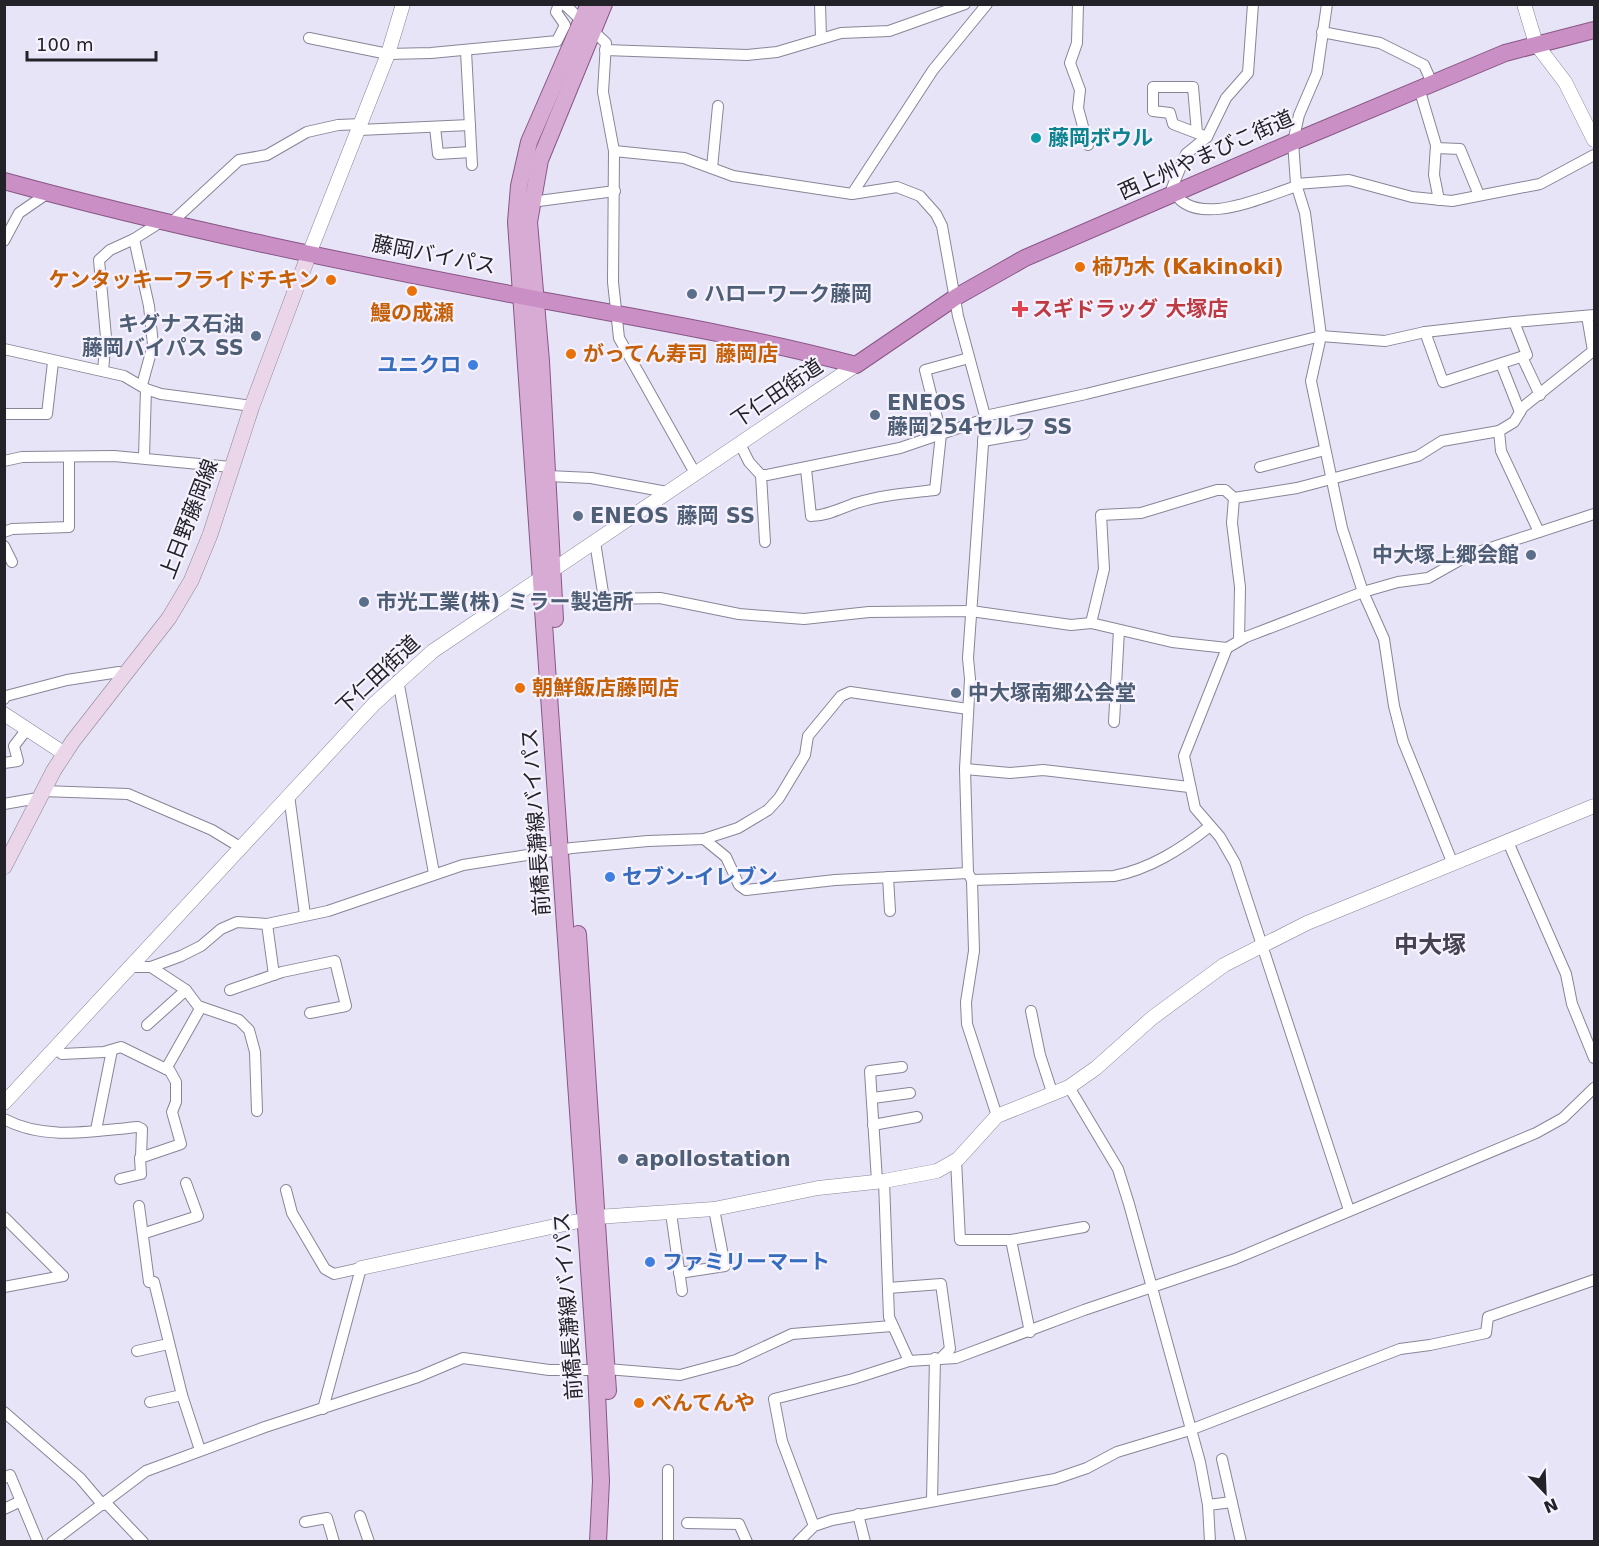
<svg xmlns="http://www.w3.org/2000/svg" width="1599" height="1546" font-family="'DejaVu Sans','Noto Sans JP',sans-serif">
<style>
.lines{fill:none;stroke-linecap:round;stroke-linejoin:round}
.minor-casing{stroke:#898597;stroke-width:12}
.tertiary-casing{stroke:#898597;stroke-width:15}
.secondary-casing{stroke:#898597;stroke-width:16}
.primary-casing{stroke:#875785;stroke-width:18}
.trunk-casing{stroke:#875785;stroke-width:18}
.minor{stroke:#fff;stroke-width:10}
.tertiary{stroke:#fff;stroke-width:14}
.secondary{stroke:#ebd5e9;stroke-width:15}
.primary{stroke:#d7abd3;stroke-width:16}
.trunk{stroke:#ca8fc4;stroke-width:16}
.culture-dot{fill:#0f9aa8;stroke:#f5f2fe;stroke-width:2}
.food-dot{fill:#e8710a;stroke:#f5f2fe;stroke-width:2}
.service-dot{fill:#5c6f8a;stroke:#f5f2fe;stroke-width:2}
.health-dot{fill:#e0444e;stroke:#f5f2fe;stroke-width:2}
.shop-dot{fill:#3f7fe0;stroke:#f5f2fe;stroke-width:2}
.labels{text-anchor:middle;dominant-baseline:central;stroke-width:4.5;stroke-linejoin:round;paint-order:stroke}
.culture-label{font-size:21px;font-weight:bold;fill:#0d838f;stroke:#f5f2fe;text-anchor:start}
.street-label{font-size:21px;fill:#242229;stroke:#f5f2fe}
.food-label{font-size:21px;font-weight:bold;fill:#c56008;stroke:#f5f2fe;text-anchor:start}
.service-label{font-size:21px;font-weight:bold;fill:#4e5e75;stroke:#f5f2fe;text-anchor:start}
.health-label{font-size:21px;font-weight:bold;fill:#be3a42;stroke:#f5f2fe;text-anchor:start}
.shop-label{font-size:21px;font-weight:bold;fill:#366cbe;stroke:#f5f2fe;text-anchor:start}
.quarter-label{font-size:24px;font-weight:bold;fill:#464252;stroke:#f5f2fe}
</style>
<rect width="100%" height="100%" fill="#e8e4f8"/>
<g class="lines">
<g class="minor-casing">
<g id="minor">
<polyline points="564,4 606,43 603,92 614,151 613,282 619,338 695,473"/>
<polyline points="820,4 821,38"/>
<polyline points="1078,4 1077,43 1070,63 1080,90 1078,108 1088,145"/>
<path d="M 1253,4 L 1248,73 L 1226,98 L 1207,137 L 1186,154 L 1172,188 C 1191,232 1265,196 1297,186"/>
<polyline points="1327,4 1317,73 1299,115 1293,142 1296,184 1305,213 1321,336 1311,381 1342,528 1363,592 1384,639 1394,706 1403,741 1453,864"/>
<polyline points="1322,32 1380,43 1424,65 1432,83"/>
<polyline points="309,38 388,54 431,53 557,41 565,25 556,12 559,4"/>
<polyline points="605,50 747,55 777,52 841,33 889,31 965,4"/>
<polyline points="466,51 472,165"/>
<polyline points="1419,88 1436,145 1434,175 1439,200"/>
<polyline points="435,127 438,154 471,152"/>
<polyline points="359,130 470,125"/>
<polyline points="1197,133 1193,87 1153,87 1153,111 1170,113 1173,124 1207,137"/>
<polyline points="1436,148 1460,149 1479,195"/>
<polyline points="614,151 684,158 733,176 852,194 897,187 920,196 936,214 942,226 958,316 985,416 968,658 970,679 965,769 968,873 972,880 974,951 966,1002 967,1024 997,1116"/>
<polyline points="712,168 718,106"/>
<polyline points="1296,184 1349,180 1412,197 1452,201 1540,184 1594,155"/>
<polyline points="852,194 933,70 987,4"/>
<polyline points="531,202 615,191"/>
<polyline points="172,222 239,160 267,155 307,132 338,125 362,124"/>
<polyline points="134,239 164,220"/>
<polyline points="4,241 19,213 48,193"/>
<polyline points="1425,332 1443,382 1527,355 1514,322"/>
<polyline points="4,349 124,376 146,389 161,394 252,406"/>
<polyline points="1522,357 1540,395"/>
<polyline points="1501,364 1520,412"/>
<polyline points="103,371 106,337 99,260 110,250 134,239 149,306 153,345 142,385"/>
<polyline points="4,414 47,414 53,362"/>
<polyline points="985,416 1086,394 1321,336 1385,341 1425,332 1514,322 1594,315"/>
<polyline points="983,441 1024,434"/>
<polyline points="740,444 749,462 761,475 767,475 900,448 985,419"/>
<polyline points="144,457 146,389"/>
<polyline points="4,461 22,457 114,456 231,467"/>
<polyline points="1260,467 1325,450"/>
<path d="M 806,469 L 811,516 C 827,516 841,508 856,503 C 881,495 909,493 935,490 L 941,434 L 925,370 L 969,358"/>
<polyline points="761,475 765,542"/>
<polyline points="548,476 591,478 667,492"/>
<polyline points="1234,498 1232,523 1240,587 1239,641"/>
<polyline points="4,532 12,529 69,527 69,458"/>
<polyline points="1539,532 1501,451 1499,431 1514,422 1523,407 1593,351 1587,316"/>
<polyline points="595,542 604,599 660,598 739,614 804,619 869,612 971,611 1071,625 1091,623 1172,642 1227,648 1246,637 1363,592 1398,582 1428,578 1469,555 1594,514"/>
<polyline points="4,546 12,562"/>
<polyline points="1091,623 1104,569 1101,515 1141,513 1217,490 1225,490 1234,498 1297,488 1418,456 1442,441 1499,431"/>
<polyline points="1227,648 1184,756 1195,808 1220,837 1235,863 1349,1210"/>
<polyline points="398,680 434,873"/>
<polyline points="4,699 6,696 67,680 119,672 124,675"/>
<polyline points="1114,722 1119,630"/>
<polyline points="4,763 18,761 14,746 27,729"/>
<polyline points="965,769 1010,773 1043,770 1189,787"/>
<polyline points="42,791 128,794 212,830 240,847"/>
<polyline points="289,795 305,915"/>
<polyline points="4,804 38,798"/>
<polyline points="704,839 726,857 739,885 746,890 835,880 968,873"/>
<polyline points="1508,842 1566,974 1572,1004 1594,1058"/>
<polyline points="888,877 890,911"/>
<path d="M 972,880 L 1114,876 C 1150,869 1181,849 1209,827"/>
<polyline points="267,924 274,975"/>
<polyline points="130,967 151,967 181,956 201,946 221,929 237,922 267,924 328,911 463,865 572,848 648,841 704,839 738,828 768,810 779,798 805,755 808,736 841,696 850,692 968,709"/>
<polyline points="151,967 186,990 198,1006 239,1020 249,1030 255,1052 257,1111"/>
<polyline points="230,990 282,972 335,961 346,1006 310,1013"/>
<polyline points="1031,1011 1040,1055 1052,1092"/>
<polyline points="147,1025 186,990"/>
<polyline points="55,1048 62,1054 104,1052 121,1047 170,1071 176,1082 176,1102 172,1112 181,1144 140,1158 141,1174 120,1179"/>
<polyline points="166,1069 201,1007"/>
<polyline points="1069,1087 1118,1169 1129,1204 1200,1462 1208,1505 1210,1542"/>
<polyline points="873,1098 910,1093"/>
<path d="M 4,1119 C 45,1141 94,1131 138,1127 L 142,1129 L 141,1157"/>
<polyline points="873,1125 917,1117"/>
<polyline points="96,1130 112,1050"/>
<polyline points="956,1160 960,1240 1011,1240 1030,1332"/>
<polyline points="877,1181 870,1071 902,1067"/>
<polyline points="884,1181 889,1317 909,1361 956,1358 1084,1310 1235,1259 1536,1133 1563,1118 1594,1088"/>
<polyline points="286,1190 292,1213 325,1269 334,1274 361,1268 323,1409"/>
<polyline points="139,1206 149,1282"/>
<polyline points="671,1213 682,1291"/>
<polyline points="4,1217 63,1276"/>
<polyline points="145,1233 198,1216 186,1183"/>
<polyline points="1011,1240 1084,1227"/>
<polyline points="679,1273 725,1266 714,1209"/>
<polyline points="154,1282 182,1395 200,1450"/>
<polyline points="4,1287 63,1276"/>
<polyline points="888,1288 941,1284 950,1349 941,1358"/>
<polyline points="137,1351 168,1344"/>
<polyline points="607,1369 680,1375 736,1360 792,1334 892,1326"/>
<polyline points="150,1402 182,1395"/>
<polyline points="4,1412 80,1478 103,1505"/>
<polyline points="1222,1459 1241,1542"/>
<polyline points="668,1470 668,1542"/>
<polyline points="4,1478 10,1475 38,1542"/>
<polyline points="932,1500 935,1358"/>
<polyline points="106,1503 143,1542"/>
<polyline points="1208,1505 1232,1502"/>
<polyline points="4,1509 21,1501"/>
<polyline points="858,1514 865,1542"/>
<polyline points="360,1516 369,1542"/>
<polyline points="305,1522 327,1518 334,1542"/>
<polyline points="687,1523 739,1524 747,1542"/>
<polyline points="814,1526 782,1441 774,1399 853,1379 909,1361"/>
<polyline points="52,1542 146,1471 265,1427 418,1377 463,1358 549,1370 596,1370"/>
<polyline points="798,1542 814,1526 832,1520 1055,1479 1087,1468 1117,1452 1190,1430 1400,1349 1430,1345 1486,1333 1488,1317 1594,1280"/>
</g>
</g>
<g class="tertiary-casing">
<g id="tertiary">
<polyline points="1524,4 1536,44 1565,82 1594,140"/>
<polyline points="309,254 388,54 403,4"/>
<polyline points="4,714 65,754"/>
<polyline points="4,1103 374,704 433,651 856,365"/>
<polyline points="361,1268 597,1217 714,1209 818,1188 884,1181 937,1171 958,1159 997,1116 1069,1087 1096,1068 1152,1018 1224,965 1307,923 1594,806"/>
</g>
</g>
<g class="secondary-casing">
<polyline id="secondary" points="4,867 54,770 73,741 169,618 191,581 210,535 252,406 309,254"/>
</g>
<g class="primary-casing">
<g id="primary">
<polyline points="589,4 529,142 519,186 516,222 596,1370 601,1481 598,1542"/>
<polyline points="555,619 541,361 529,222 540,160 604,4"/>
<polyline points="578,934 608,1391"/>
</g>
</g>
<g class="trunk-casing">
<path id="trunk" d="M 4,181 C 179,229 358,265 536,299 C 643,319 751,337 856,365 L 956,297 L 1025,258 L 1293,142 L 1505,53 L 1594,30"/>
</g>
<use href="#minor" class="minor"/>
<use href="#tertiary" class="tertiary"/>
<use href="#secondary" class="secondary"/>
<use href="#primary" class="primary"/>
<use href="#trunk" class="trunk"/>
</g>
<circle class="culture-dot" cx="1036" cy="138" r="6"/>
<g class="food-dot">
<circle cx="1080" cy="267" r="6"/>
<circle cx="331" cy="280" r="6"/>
<circle cx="412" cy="291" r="6"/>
<circle cx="571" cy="354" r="6"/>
<circle cx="520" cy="688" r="6"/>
<circle cx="639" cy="1403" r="6"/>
</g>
<g class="service-dot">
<circle cx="692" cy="294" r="6"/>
<circle cx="256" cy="336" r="6"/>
<circle cx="875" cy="415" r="6"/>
<circle cx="578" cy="516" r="6"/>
<circle cx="1531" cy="555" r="6"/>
<circle cx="364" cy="602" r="6"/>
<circle cx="956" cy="693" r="6"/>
<circle cx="623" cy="1159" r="6"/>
</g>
<path class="health-dot" d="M1017 300h6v6h6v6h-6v6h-6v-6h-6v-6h6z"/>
<g class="shop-dot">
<circle cx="473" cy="365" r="6"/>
<circle cx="610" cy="877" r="6"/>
<circle cx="650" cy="1262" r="6"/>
</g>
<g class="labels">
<g class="culture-label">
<text x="1048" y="138">藤岡ボウル</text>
</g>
<g class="street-label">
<text transform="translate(1206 155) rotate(-24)">西上州やまびこ街道</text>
<text transform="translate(434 255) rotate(11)">藤岡バイパス</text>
<text transform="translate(777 393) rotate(-34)">下仁田街道</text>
<text transform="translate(189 519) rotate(-69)">上日野藤岡線</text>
<text transform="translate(378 675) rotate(-43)">下仁田街道</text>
<text transform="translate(536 822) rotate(-94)">前橋長瀞線バイパス</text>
<text transform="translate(568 1306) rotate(-94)">前橋長瀞線バイパス</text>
</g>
<g class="food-label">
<text x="1092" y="267">柿乃木 (Kakinoki)</text>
<text x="319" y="280" text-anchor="end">ケンタッキーフライドチキン</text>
<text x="412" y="313" text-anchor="middle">鰻の成瀬</text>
<text x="583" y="354">がってん寿司 藤岡店</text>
<text x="532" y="688">朝鮮飯店藤岡店</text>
<text x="651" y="1403">べんてんや</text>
</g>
<g class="service-label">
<text x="704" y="294">ハローワーク藤岡</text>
<text x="244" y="324" text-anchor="end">キグナス石油<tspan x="244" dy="24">藤岡バイパス SS</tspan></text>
<text x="887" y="403">ENEOS<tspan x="887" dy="24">藤岡254セルフ SS</tspan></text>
<text x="590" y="516">ENEOS 藤岡 SS</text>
<text x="1519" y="555" text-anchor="end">中大塚上郷会館</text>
<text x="376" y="602">市光工業(株) ミラー製造所</text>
<text x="968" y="693">中大塚南郷公会堂</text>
<text x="635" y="1159">apollostation</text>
</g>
<g class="health-label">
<text x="1032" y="309">スギドラッグ 大塚店</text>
</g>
<g class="shop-label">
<text x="461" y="365" text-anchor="end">ユニクロ</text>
<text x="622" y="877">セブン-イレブン</text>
<text x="662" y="1262">ファミリーマート</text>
</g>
<g class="quarter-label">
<text x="1430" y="945">中大塚</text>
</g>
</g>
<rect width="1599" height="1546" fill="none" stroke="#242229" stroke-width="12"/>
<g transform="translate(1545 1492) rotate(157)" stroke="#f5f2fe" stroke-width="4.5" paint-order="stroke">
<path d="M0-4.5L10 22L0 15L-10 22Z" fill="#242229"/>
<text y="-9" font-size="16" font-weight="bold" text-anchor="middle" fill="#242229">N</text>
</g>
<path d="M27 51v9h129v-9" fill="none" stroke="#242229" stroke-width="3"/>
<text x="36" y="51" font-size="18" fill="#242229" stroke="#f5f2fe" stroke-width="4.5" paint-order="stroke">100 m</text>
</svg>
